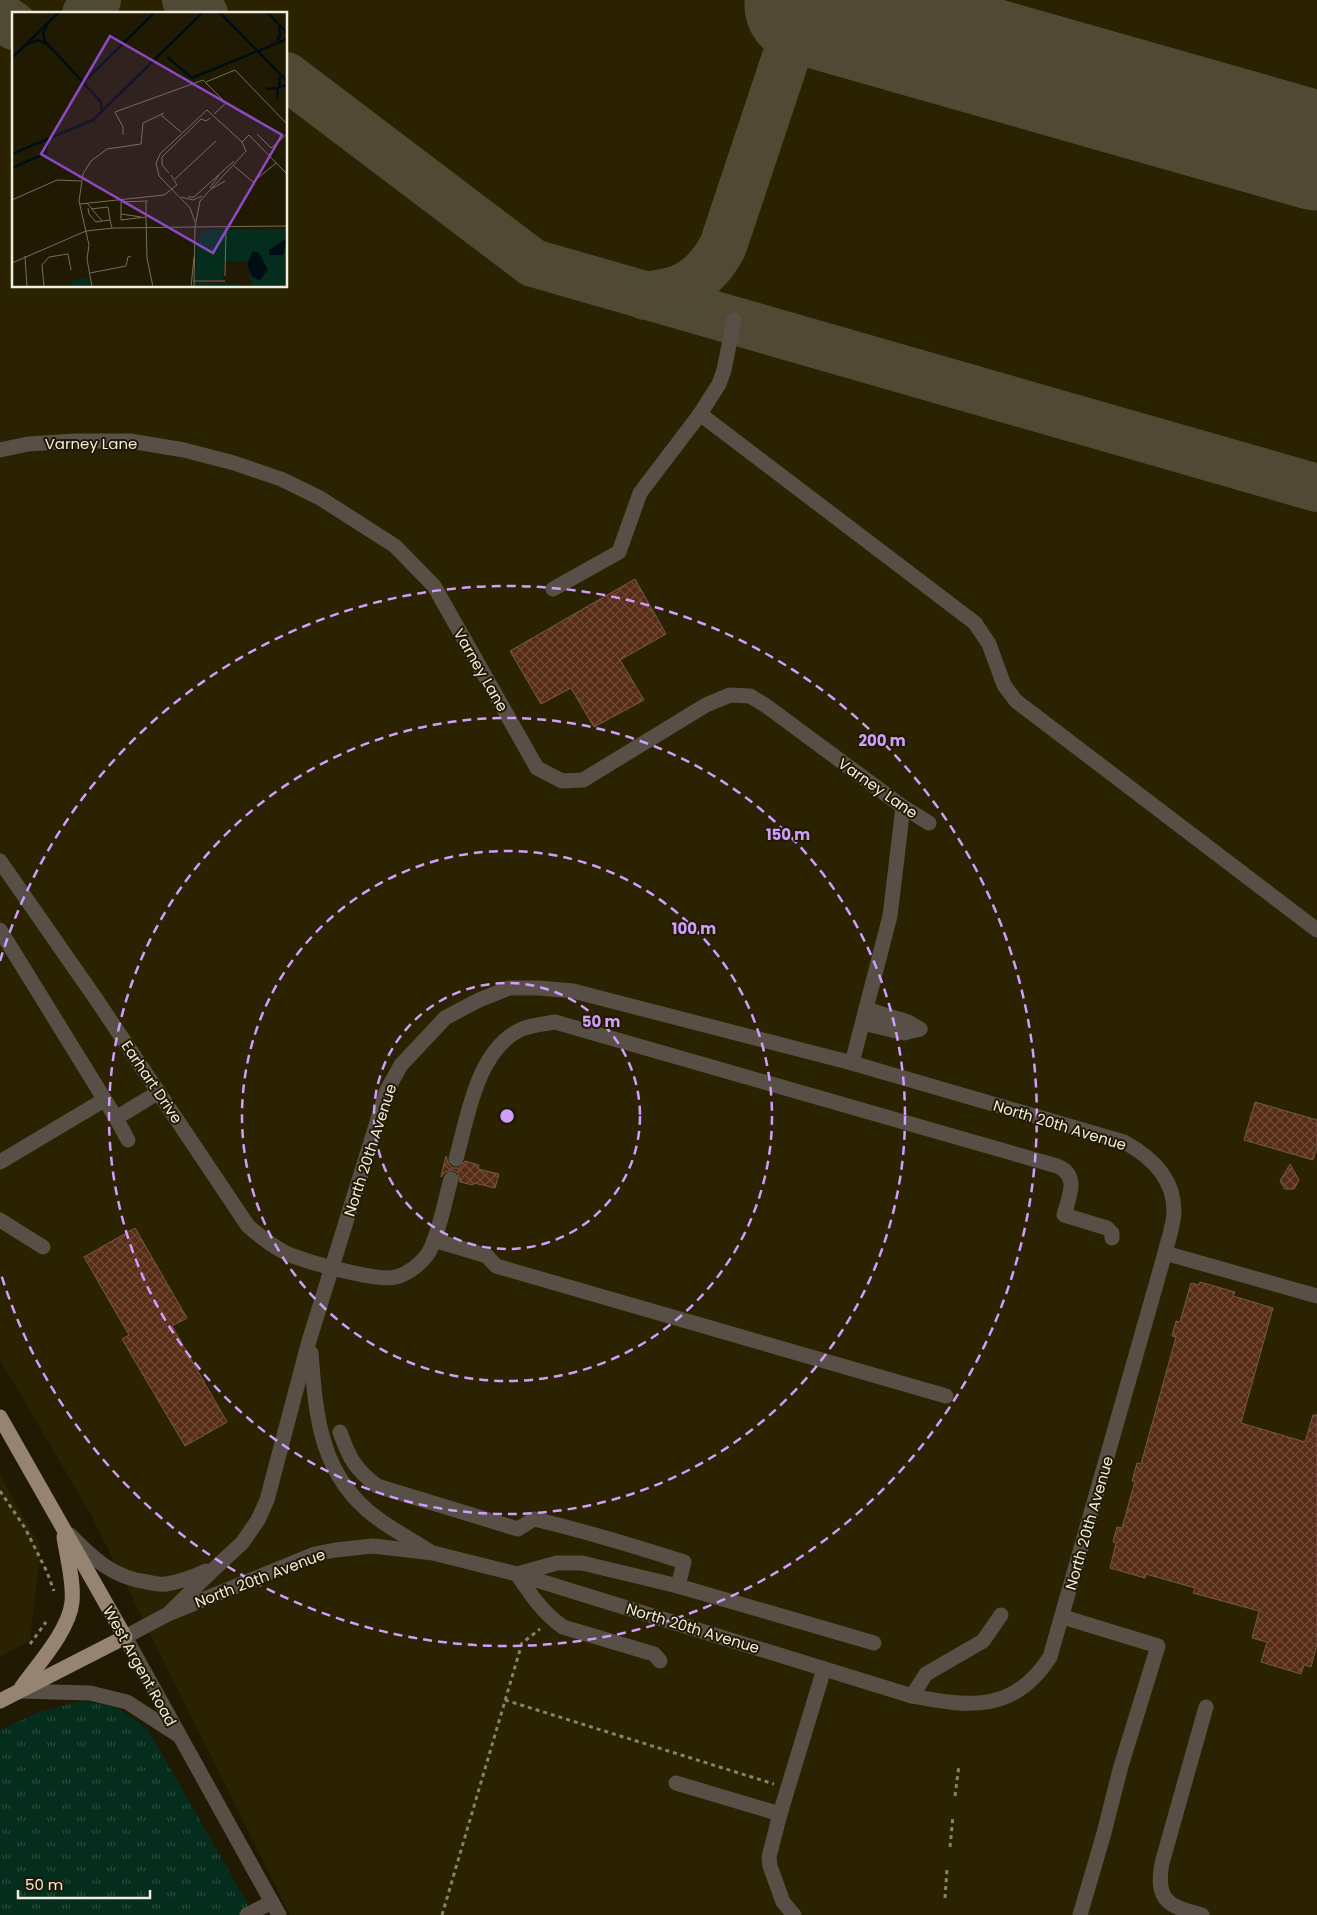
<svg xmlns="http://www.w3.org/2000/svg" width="1317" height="1915" font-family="Poppins,sans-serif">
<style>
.built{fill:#2a2201;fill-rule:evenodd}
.grass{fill:url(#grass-tufts)}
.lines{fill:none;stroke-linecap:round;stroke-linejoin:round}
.taxiway{stroke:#504a35;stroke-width:48}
.runway{stroke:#504a35;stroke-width:119}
.building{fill:url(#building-cross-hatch);stroke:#74594c}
.path{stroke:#87826f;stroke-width:3;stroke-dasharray:4 4;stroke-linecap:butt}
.minor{stroke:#584f46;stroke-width:15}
.major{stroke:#968372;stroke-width:15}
.ring{fill:none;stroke:#d19dfe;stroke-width:2.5;stroke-dasharray:9 6}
.labels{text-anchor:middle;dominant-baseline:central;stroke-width:4;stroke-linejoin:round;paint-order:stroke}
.street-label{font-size:15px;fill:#f1edde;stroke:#211a03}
.inset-river{fill:none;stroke:#000d14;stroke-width:2.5}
.inset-road{fill:none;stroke:#746e5b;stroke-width:1}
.view{fill:#8d49c4;fill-opacity:0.15;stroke:#8d49c4;stroke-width:2.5}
.inset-edge{fill:none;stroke:#f1edde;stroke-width:2.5}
.centre{fill:#d19dfe;stroke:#211a03;stroke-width:2.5}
.ring-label{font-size:15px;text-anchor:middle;font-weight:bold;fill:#d19dfe;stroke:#211a03;stroke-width:4;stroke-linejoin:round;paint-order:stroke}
</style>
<defs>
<pattern id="grass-tufts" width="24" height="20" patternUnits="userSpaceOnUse" patternTransform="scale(1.25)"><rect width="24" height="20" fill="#042d1e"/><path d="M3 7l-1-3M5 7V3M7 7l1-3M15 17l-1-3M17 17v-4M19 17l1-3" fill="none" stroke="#294c3e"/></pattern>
<pattern id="building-cross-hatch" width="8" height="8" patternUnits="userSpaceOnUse" patternTransform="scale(1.25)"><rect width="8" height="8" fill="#572c16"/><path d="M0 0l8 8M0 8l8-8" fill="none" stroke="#704b37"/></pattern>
</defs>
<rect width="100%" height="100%" fill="#211a03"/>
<g class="built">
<path d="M 0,0 L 1317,0 L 1317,1915 L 290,1915 L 89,1511 L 0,1360 ZM 14,14 L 286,14 L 286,286 L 14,286 Z"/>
<polygon points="0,1475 41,1548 30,1641 0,1657"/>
</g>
<polygon class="grass" points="82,1701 115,1706 147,1728 254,1915 0,1915 0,1730 39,1712"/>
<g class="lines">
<g class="taxiway">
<polyline points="186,0 204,14"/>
<polyline points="86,14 97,0"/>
<polyline points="0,16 14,26"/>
<polyline points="286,76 533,263 1317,488"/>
<path d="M 645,296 C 655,294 666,293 676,290 C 697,283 713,265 723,246 L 805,0"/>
</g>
<polyline class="runway" points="804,5 1317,151"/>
</g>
<g class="building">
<polygon points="635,579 666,634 620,660 644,700 594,727 571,688 541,704 510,651"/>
<polygon points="1255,1102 1317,1120 1317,1147 1313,1160 1244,1140"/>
<polygon points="446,1156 449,1165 453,1168 459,1168 465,1161 479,1165 478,1169 499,1174 495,1188 474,1183 473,1185 460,1182 458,1173 453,1170 445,1172 441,1177"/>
<polygon points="1290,1164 1299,1180 1294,1189 1285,1189 1280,1181"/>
<polygon points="135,1228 187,1318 172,1326 227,1422 185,1446 122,1339 129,1335 84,1257"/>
<polygon points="1200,1282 1235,1292 1233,1296 1273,1308 1241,1423 1305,1442 1313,1415 1317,1415 1317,1645 1311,1667 1304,1665 1301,1674 1261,1662 1267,1642 1252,1638 1259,1611 1193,1593 1195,1588 1146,1574 1145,1578 1110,1568 1116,1543 1113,1542 1115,1534 1117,1527 1122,1528 1135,1481 1132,1481 1137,1463 1141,1464 1176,1337 1172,1336 1176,1321 1180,1322 1191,1283 1199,1285"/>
</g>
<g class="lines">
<g class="path">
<polyline points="0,1491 25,1528 47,1572 54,1591"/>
<polyline points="30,1644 46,1622"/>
<polyline points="505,1700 774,1784"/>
<polyline points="955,1796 959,1765"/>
<polyline points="950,1847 953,1816"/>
<polyline points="945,1898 947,1869"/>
<polyline points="442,1915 522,1643 540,1629"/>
</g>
<g class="minor">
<polyline points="700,414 719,384 724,370 734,320"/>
<polyline points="0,450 28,444 75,441 130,441 184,450 234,463 281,479 320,498 395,546 434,586 537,768 562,781 583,780 706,705 730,695 750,696 765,705 903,807 929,823"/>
<polyline points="553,589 619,552 640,493 700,414 975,623 989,644 1004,685 1016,701 1317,930"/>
<path d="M 0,861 L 96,999 L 248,1226 C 261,1237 273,1247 288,1254 C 307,1262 378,1282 396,1277 C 408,1274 422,1263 429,1252 C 439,1234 445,1200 451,1179"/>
<polyline points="0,930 116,1118"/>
<polyline points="866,1009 908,1022 920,1029"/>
<polyline points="863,1023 904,1033 920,1029"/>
<polyline points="852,1063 890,916 903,807"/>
<polyline points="128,1140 116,1118 159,1092"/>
<path d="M 456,1159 C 468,1116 477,1049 522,1029 C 533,1025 544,1024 555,1022 L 1057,1166 C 1080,1175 1069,1197 1064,1215 L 1107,1228 L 1112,1233 L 1112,1238"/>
<polyline points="0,1162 104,1100"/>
<polyline points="0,1220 43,1247"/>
<polyline points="434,1240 487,1256 496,1266 946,1396"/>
<polyline points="1165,1253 1317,1296"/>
<path d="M 311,1353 C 316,1417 320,1476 377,1518 C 393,1530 412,1540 429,1551"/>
<path d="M 340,1432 C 349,1458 355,1469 377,1486 L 518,1529 L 534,1519 C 585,1531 634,1546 684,1562 L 678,1586 L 874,1643"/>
<path d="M 70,1535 C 92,1558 114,1578 147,1582 C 153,1583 160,1585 166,1584 C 181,1582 193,1577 206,1571"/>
<path d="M 168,1614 L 215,1568 L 242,1543 L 258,1520 L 267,1500 L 309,1341 L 387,1090 L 401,1065 L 445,1018 L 479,1000 L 509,988 L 539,988 L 573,991 L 852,1063 L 1124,1142 C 1150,1156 1174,1178 1174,1211 C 1174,1224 1168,1240 1165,1253 L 1050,1657 C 1014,1713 970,1707 912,1696 L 517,1574 L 433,1553 L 373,1546 L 335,1550 L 315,1554 L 168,1614 L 125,1637 L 279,1915"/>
<polyline points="1063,1617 1158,1646 1121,1766 1104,1833 1080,1915"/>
<path d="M 660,1661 L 654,1654 L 563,1627 C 543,1613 530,1594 517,1574 L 557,1563 L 582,1563 L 678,1586"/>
<polyline points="19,1691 90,1693 127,1702 178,1735"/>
<polyline points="912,1696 926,1674 983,1641 1001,1615"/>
<polyline points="676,1783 780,1814"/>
<polyline points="247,1915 272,1902"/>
<polyline points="794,1915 783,1902 770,1866 769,1857 780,1814 824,1669"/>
<path d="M 1202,1915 C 1169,1906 1155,1902 1162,1863 L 1206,1707"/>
</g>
<g class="major">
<polyline points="0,1417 125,1637 0,1701"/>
<path d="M 21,1688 C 37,1665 69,1631 72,1602 C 74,1581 67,1558 64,1537"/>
</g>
</g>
<g class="ring">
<circle cx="507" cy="1116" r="133"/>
<circle cx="507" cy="1116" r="265"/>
<circle cx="507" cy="1116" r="398"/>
<path d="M0 961A530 530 0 1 1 0 1271"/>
</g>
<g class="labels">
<g class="street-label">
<text x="91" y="443">Varney Lane</text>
<text transform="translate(481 670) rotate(60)">Varney Lane</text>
<text transform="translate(878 788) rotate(35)">Varney Lane</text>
<text transform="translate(152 1082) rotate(56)">Earhart Drive</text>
<text transform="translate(1060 1125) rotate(17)">North 20th Avenue</text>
<text transform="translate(370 1150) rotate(-72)">North 20th Avenue</text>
<text transform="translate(1089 1523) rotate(-74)">North 20th Avenue</text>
<text transform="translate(260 1578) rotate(-21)">North 20th Avenue</text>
<text transform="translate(693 1628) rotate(17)">North 20th Avenue</text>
<text transform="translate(140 1666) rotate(61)">West Argent Road</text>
</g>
</g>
<g transform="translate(12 12)">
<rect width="275" height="275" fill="#211a03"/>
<path d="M 275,217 L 275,275 L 240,275 L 235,249 L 212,249 L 211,268 L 183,268 L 185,227 L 192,218 ZM 76,265 L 78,275 L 59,275 L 61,268 ZM 183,270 L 227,272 L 227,275 L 183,275 Z" fill="#042d1e"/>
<path d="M 275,226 L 271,243 L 257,243 L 257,238 ZM 241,239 L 247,241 L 256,258 L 248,268 L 240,265 L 235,252 Z" fill="#000d14"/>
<path class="inset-river" d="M 207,0 L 275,69M 255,0 L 275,21M 36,11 L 31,22 L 33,29 L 89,90 L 90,99M 265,29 L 268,24 L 267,12M 15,32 L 26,28 L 34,32M 155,45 L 180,66 L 275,27M 0,46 L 47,0M 268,64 L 267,75 L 275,73M 72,70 L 143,0M 254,77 L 266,76 L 265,87M 0,142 L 81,108 L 191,0M 0,156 L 34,141 L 36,126"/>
<path class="inset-road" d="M 194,70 L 223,58 L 275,112M 149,103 L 169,120M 245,122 L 259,136 L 275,122M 111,123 L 111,115 L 103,100 L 191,68 L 214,91 L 202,102M 230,130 L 237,123 L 275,162M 222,154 L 241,170 L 264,151M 157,161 L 150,153 L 150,145 L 189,107 L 194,109 L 198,106M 163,167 L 204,129M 198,176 L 207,163M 199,177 L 213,169M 169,185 L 181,188 L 190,184M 176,185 L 182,185 L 222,149M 0,188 L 45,168 L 69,169M 134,190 L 134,205 L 109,208 L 109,190 L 136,189M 75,191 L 90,209 L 98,208 L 100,216M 68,192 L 152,183 L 165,173 L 159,163M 76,196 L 77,202 L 84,210 L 90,209M 79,197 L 96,195 L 98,208M 109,202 L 129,205M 134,205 L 135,246 L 141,275M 183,210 L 178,196 L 147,164 L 144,151 L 148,142 L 195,98 L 230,130 L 234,139 L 188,189 L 183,215 L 275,214M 13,244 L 15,275M 0,251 L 74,219 L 102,216 L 183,215 L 182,275M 78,261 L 114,254 L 116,245 L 119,244M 213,264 L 214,216M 181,269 L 213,269M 32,275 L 30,253 L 37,245 L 56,242 L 59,258M 80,275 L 75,247 L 77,233 L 67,189 L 71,162 L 79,149 L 95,137 L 129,132 L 131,111 L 152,101M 179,275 L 182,245"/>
<path class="view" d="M 98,24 L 270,123 L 201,241 L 29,142 Z"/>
<rect width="275" height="275" class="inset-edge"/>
</g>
<circle cx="507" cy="1116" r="8" class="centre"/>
<g class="ring-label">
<text x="882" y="746">200 m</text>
<text x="788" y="840">150 m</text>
<text x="694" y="934">100 m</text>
<text x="601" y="1027">50 m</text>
</g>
<path d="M18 1890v8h132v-8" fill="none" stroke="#f1edde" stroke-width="2.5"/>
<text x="25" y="1890" font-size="15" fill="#f1edde" stroke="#211a03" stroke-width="4" paint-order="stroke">50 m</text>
</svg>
